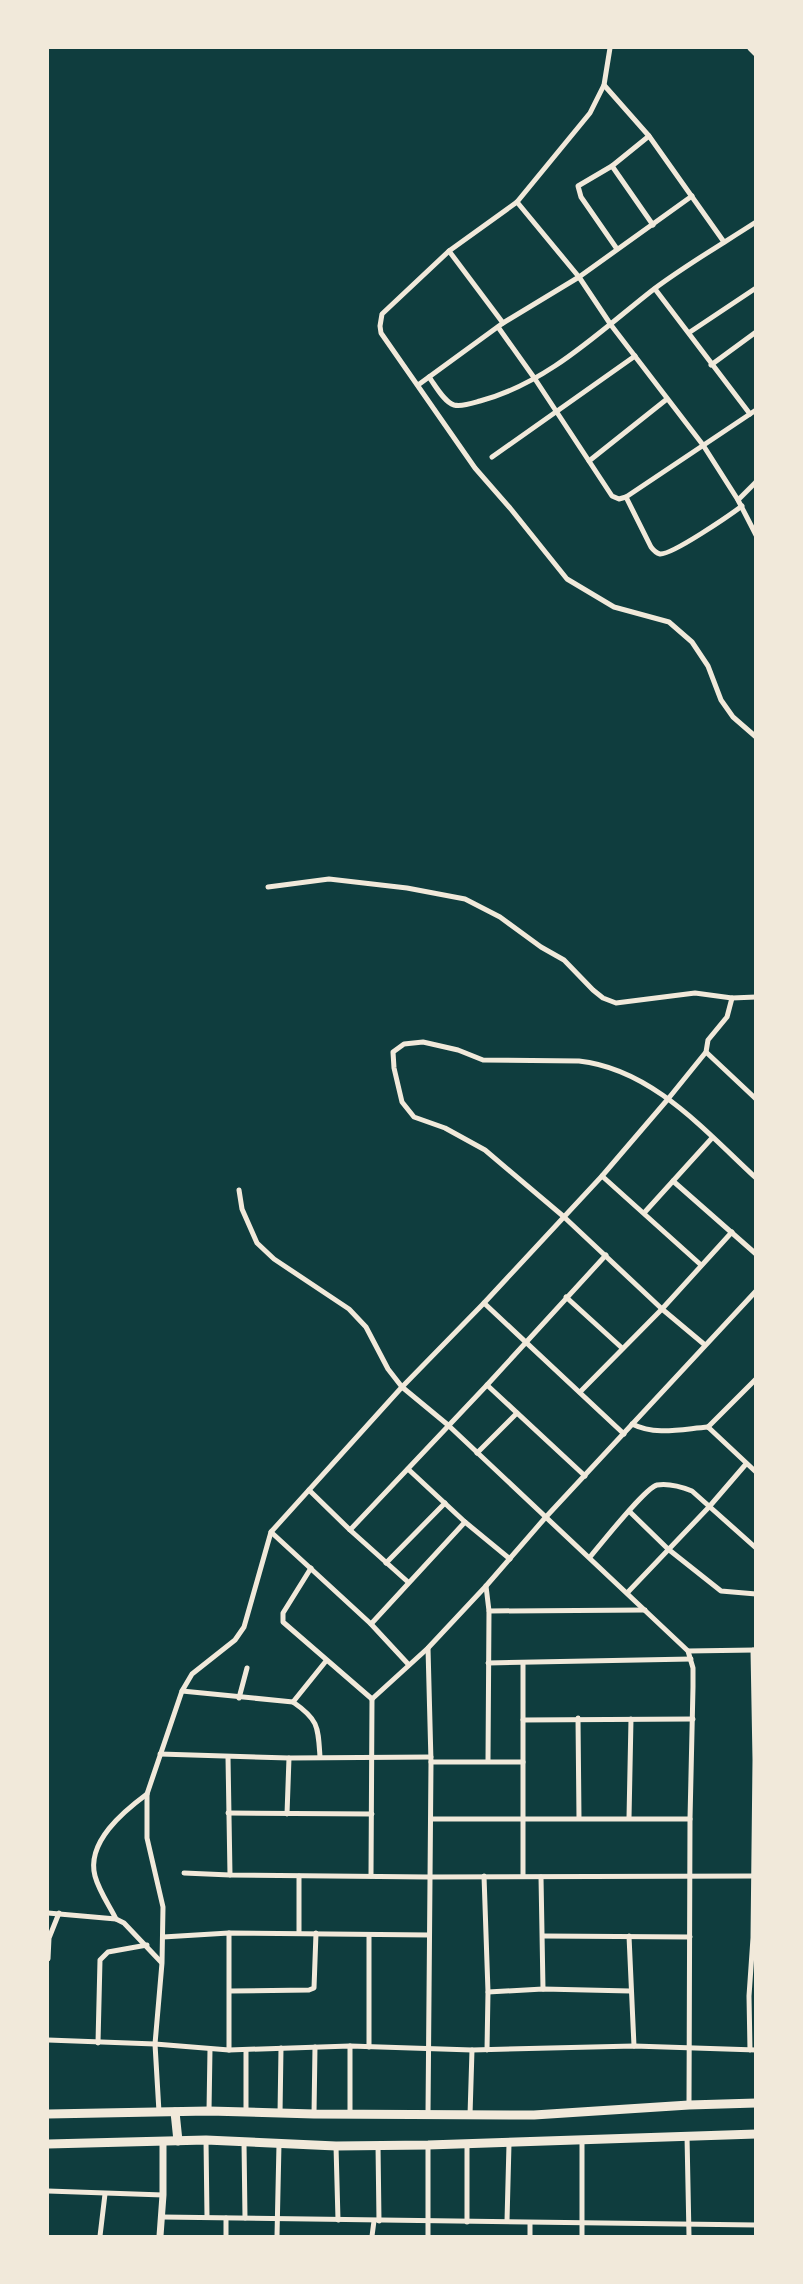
<svg xmlns="http://www.w3.org/2000/svg" width="803" height="2284" font-family="'Work Sans',sans-serif">
<style>
.lines{fill:none;stroke-linecap:round;stroke-linejoin:round}
.minor{stroke:#f1e9da;stroke-width:5}
.tertiary{stroke:#f1e9da;stroke-width:7}
.trunk{stroke:#f1e9da;stroke-width:9}
</style>
<rect width="100%" height="100%" fill="#0f3d3e"/>
<g class="lines">
<g class="minor">
<polyline points="610,48 604,85 590,113 517,202 449,251 382,314 380,326 381,333 475,468 510,508 567,579 614,607 669,622 692,642 708,666 721,700 733,717 756,737"/>
<polyline points="604,85 649,136 724,242"/>
<polyline points="612,166 653,225"/>
<polyline points="517,202 579,277 611,325 703,445 738,500 756,535"/>
<polyline points="617,249 581,197 578,186 612,166 649,136"/>
<polyline points="449,251 503,323"/>
<polyline points="655,289 750,414"/>
<polyline points="498,327 535,379 612,496 619,499 626,497 756,410"/>
<polyline points="690,332 756,288"/>
<polyline points="711,365 756,332"/>
<path d="M 429,377 C 435,385 444,402 454,405 C 462,407 473,403 480,401 C 548,383 600,331 654,289 C 686,265 722,244 756,222"/>
<polyline points="418,385 503,323 579,277 692,196"/>
<polyline points="492,457 635,356"/>
<polyline points="589,461 667,399"/>
<path d="M 626,497 L 651,547 C 654,551 656,553 660,554 C 672,555 730,515 742,506"/>
<polyline points="738,500 756,482"/>
<polyline points="268,887 329,879 407,888 465,899 500,917 541,947 564,960 593,990 603,998 616,1003 695,993 732,998 756,997"/>
<polyline points="706,1052 756,1099"/>
<polyline points="602,1176 701,1265"/>
<polyline points="673,1181 756,1254"/>
<polyline points="239,1190 242,1209 257,1243 274,1259 349,1309 366,1327 388,1369 402,1387 448,1425 688,1651 693,1668 693,1687 690,1819 689,2105"/>
<polyline points="644,1213 712,1138"/>
<polyline points="566,1297 622,1348"/>
<polyline points="484,1303 624,1434"/>
<path d="M 705,1345 L 662,1309 L 563,1216 L 485,1150 L 445,1128 L 414,1117 L 402,1102 L 394,1068 L 393,1052 L 404,1044 L 423,1042 L 458,1050 L 483,1060 L 579,1061 C 652,1069 705,1131 756,1178"/>
<polyline points="487,1385 585,1476"/>
<polyline points="580,1392 662,1309 732,1232"/>
<path d="M 632,1424 C 656,1436 682,1429 708,1427"/>
<polyline points="708,1427 756,1379"/>
<polyline points="708,1427 756,1472"/>
<polyline points="477,1453 517,1413"/>
<polyline points="408,1469 465,1522 510,1559"/>
<polyline points="309,1490 350,1530 408,1582"/>
<polyline points="629,1511 668,1549 721,1591 756,1594"/>
<polyline points="350,1530 487,1385 606,1255"/>
<polyline points="271,1532 371,1624 409,1665"/>
<path d="M 590,1557 C 601,1544 645,1488 657,1485 C 669,1483 682,1487 692,1491 L 756,1548"/>
<polyline points="386,1563 445,1503"/>
<polyline points="311,1568 283,1613 283,1622 372,1699"/>
<polyline points="486,1586 489,1611 488,1760"/>
<polyline points="628,1592 709,1507 746,1464"/>
<polyline points="489,1611 645,1610"/>
<polyline points="371,1624 465,1522"/>
<polyline points="688,1651 755,1650"/>
<polyline points="488,1663 691,1659"/>
<polyline points="523,1663 523,1876"/>
<polyline points="182,1691 293,1702 326,1661"/>
<polyline points="239,1698 247,1668"/>
<polyline points="372,1699 428,1648 486,1586 545,1518 756,1291"/>
<path d="M 293,1702 C 319,1720 318,1727 320,1757"/>
<polyline points="578,1718 579,1818"/>
<polyline points="523,1720 693,1719"/>
<polyline points="160,1754 289,1758 431,1757"/>
<polyline points="228,1757 230,1875"/>
<polyline points="431,1762 523,1762"/>
<polyline points="228,1813 372,1814"/>
<polyline points="287,1814 289,1758"/>
<polyline points="629,1818 631,1719"/>
<polyline points="431,1819 690,1819"/>
<polyline points="184,1873 230,1875 429,1877 756,1876"/>
<polyline points="371,1876 372,1699"/>
<polyline points="484,1876 488,1992 487,2050"/>
<polyline points="541,1877 543,1989"/>
<polyline points="48,1913 116,1919 124,1923 161,1962"/>
<path d="M 116,1919 C 109,1905 99,1891 95,1876 C 86,1842 124,1811 147,1794"/>
<polyline points="299,1933 299,1876"/>
<polyline points="544,1936 690,1937"/>
<polyline points="629,1936 634,2046"/>
<polyline points="163,1937 229,1933 429,1935"/>
<polyline points="48,1959 49,1938 59,1913"/>
<polyline points="230,1991 309,1990 314,1988 316,1933"/>
<polyline points="488,1992 543,1989 630,1991"/>
<polyline points="48,2040 155,2044 229,2050 350,2046 472,2050 634,2046 756,2050"/>
<polyline points="98,2043 100,1960 108,1952 147,1945"/>
<polyline points="369,2047 369,1935"/>
<polyline points="229,2050 229,1933"/>
<polyline points="750,2050 749,1996 753,1938 755,1760 753,1650"/>
<polyline points="209,2111 210,2049"/>
<polyline points="159,2112 155,2044 162,1963 163,1907 147,1838 147,1794 182,1691 192,1674 235,1640 244,1627 271,1532 402,1387 484,1303 602,1176 668,1099 706,1052 708,1040 727,1017 732,998"/>
<polyline points="246,2112 246,2050"/>
<polyline points="280,2114 281,2048"/>
<polyline points="314,2114 315,2047"/>
<polyline points="350,2114 350,2046"/>
<polyline points="428,2114 431,1762 428,1648"/>
<polyline points="470,2115 472,2050"/>
<polyline points="687,2136 689,2236"/>
<polyline points="206,2140 207,2217"/>
<polyline points="582,2140 582,2236"/>
<polyline points="244,2142 245,2218"/>
<polyline points="467,2144 467,2222"/>
<polyline points="378,2145 379,2221"/>
<polyline points="336,2146 338,2220"/>
<polyline points="48,2191 163,2195"/>
<polyline points="162,2217 756,2225"/>
<polyline points="507,2221 509,2144"/>
<polyline points="100,2236 105,2194"/>
<polyline points="226,2236 226,2218"/>
<polyline points="277,2236 279,2144"/>
<polyline points="372,2236 374,2221"/>
<polyline points="428,2236 428,2145"/>
<polyline points="530,2236 530,2223"/>
</g>
<g class="tertiary">
<polyline points="751,48 756,53"/>
<polyline points="160,2236 163,2195 163,2141"/>
</g>
<g class="trunk">
<polyline points="175,2112 178,2141"/>
<polyline points="48,2114 209,2111 314,2114 534,2115 689,2105 756,2103"/>
<polyline points="48,2144 206,2140 336,2146 428,2145 756,2134"/>
</g>
</g>
<rect width="803" height="2284" fill="none" stroke="#f1e9da" stroke-width="98"/>
</svg>
